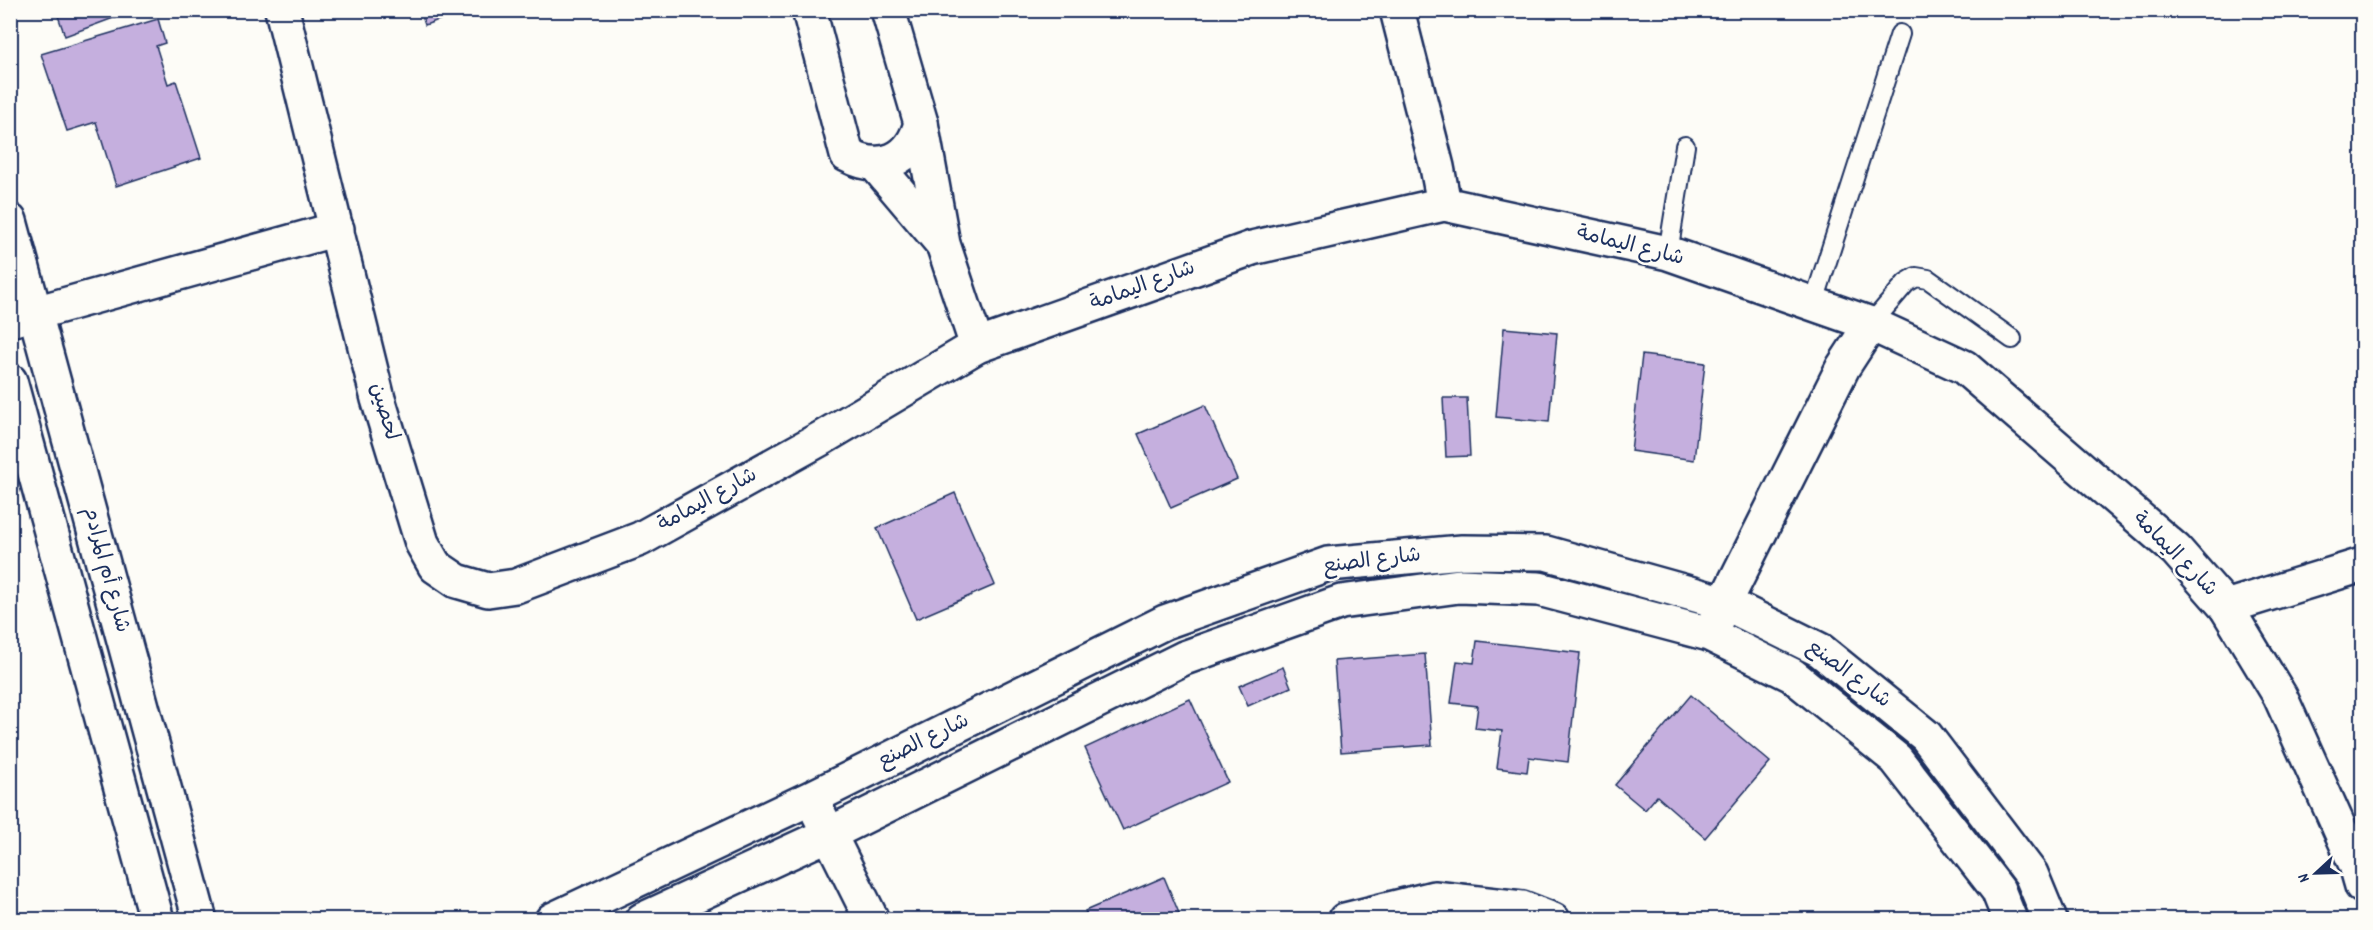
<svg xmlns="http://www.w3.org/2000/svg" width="2373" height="930" font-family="Dekko,'Playpen Sans Arabic',sans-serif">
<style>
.building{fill:#c5afde;stroke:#1b2f5e;stroke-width:1.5}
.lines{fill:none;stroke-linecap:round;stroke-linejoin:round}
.service-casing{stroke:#1b2f5e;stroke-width:22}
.minor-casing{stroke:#1b2f5e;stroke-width:38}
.service{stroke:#fdfcf7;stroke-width:18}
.minor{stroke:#fdfcf7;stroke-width:33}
.labels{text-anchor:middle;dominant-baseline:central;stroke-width:5;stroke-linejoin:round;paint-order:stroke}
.street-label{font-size:21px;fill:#1b2f5e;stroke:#fdfcf7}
</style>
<rect width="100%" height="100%" fill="#fdfcf7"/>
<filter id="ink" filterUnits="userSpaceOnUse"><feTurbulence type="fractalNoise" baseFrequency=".0167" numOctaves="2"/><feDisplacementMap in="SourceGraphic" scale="12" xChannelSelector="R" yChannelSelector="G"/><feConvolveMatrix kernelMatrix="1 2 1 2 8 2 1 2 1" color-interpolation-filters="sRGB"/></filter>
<g filter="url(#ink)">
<g class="building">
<polygon points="56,10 135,10 65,36"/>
<polygon points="420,10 466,10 425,25"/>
<polygon points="158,19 165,43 156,46 168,84 176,81 201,158 116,186 96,122 67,131 41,54"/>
<polygon points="1504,328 1557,333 1549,422 1496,417"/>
<polygon points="1642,355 1705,363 1694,460 1631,451"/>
<polygon points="1443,398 1467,398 1470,456 1446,457"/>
<polygon points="1205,405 1237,479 1171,508 1138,434"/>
<polygon points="955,493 995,585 916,619 877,528"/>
<polygon points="1477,641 1580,653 1568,762 1529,757 1527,772 1497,768 1502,731 1475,728 1478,706 1451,703 1457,661 1474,663"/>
<polygon points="1425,654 1432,745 1341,752 1334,661"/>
<polygon points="1283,667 1291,687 1248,706 1239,686"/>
<polygon points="1691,695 1770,762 1705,838 1657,796 1645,810 1615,785"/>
<polygon points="1190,699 1228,782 1123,830 1085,748"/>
<polygon points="1164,877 1181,918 1089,920 1085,911"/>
</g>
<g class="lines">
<g class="service-casing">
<g id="service">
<polyline points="1668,253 1685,146"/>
<polyline points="1813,305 1900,34"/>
<polyline points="1871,324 1906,283 1916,277 1928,279 2012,339"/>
</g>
</g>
<g class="minor-casing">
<g id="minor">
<polyline points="282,10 378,399 422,543 435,566 457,581 488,590 516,586 640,539 822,438 977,346 1252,248 1444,204 1668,253 1871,324 1964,367 2176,550 2226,607 2280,696 2356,865 2362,886"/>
<path d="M 809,10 L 847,155 C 881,173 911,161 921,123"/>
<polyline points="888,10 921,123 943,244 977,346"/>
<polyline points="1397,10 1437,167 1444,204"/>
<polyline points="875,164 941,242"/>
<polyline points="10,221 200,920"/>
<polyline points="10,320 337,229"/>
<polyline points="10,381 157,920"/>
<polyline points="2226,607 2362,565"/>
<polyline points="1715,622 1843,367 1871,324"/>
<polyline points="819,814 872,920"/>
<polyline points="552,920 811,798 1165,622 1328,564 1462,552 1546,553 1725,603 1820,650 1926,736 2031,874 2050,920"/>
<polyline points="642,920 829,834 1184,658 1341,602 1459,586 1539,589 1709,634 1792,675 1896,759 1998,890 2010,920"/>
<polyline points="1345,920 1434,898 1522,908 1553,920"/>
</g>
</g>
<use href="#service" class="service"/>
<use href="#minor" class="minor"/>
</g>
</g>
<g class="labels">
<g class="street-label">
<text transform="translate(1630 247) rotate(14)">شارع اليمامة</text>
<text transform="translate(1143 287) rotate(-20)">شارع اليمامة</text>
<text transform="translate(383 412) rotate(74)">لحصين</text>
<text transform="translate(708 501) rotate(-29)">شارع اليمامة</text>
<text transform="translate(2174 555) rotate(45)">شارع اليمامة</text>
<text transform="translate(1372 562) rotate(-7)">شارع الصنع</text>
<text transform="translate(105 570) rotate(75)">شارع أم المرادم</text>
<text transform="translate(1848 675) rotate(37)">شارع الصنع</text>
<text transform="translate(924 742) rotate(-26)">شارع الصنع</text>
</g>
</g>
<rect width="2373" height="930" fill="none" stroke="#fdfcf7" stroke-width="36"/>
<rect x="18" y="18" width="2337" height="894" fill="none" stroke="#1b2f5e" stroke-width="2" filter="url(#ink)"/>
<g transform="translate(2316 873) rotate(248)" stroke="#fdfcf7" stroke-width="4.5" paint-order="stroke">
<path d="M0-4.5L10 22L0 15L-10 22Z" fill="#1b2f5e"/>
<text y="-9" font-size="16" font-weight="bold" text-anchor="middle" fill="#1b2f5e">N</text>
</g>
</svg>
